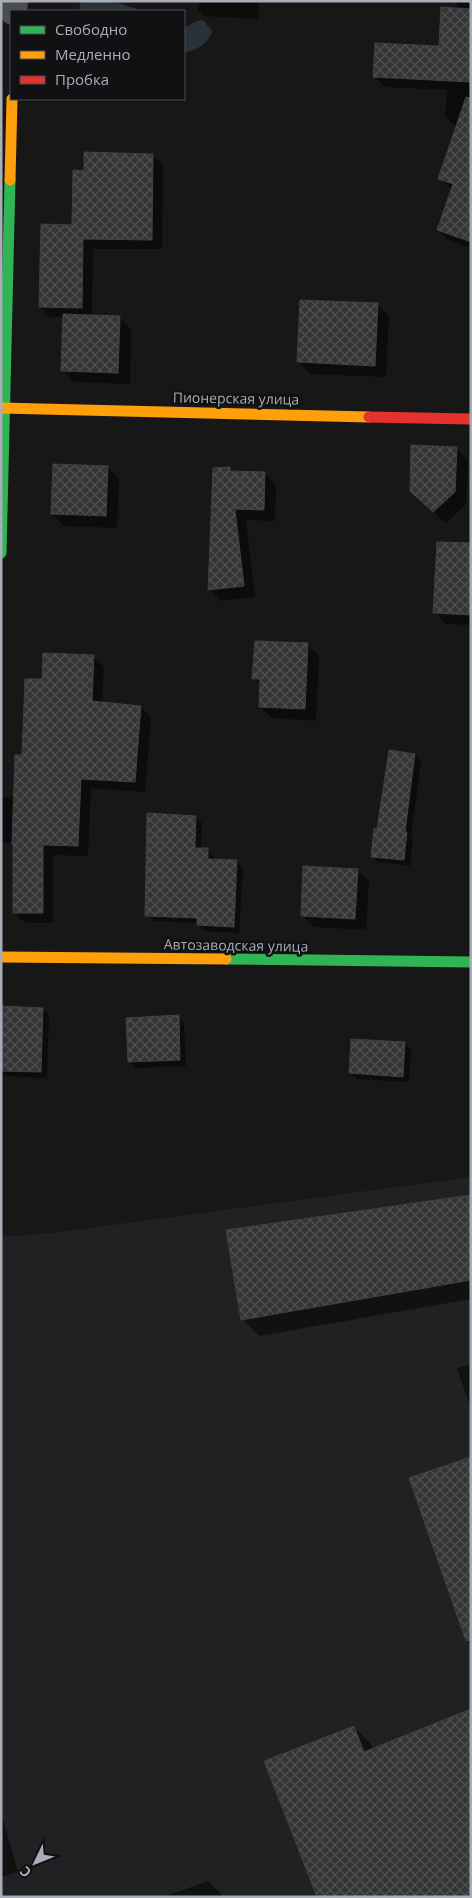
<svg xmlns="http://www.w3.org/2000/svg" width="472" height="1898" font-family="'Open Sans',sans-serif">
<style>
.built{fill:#212123}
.water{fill:#2a3239}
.shadow{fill:#0007}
.building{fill:url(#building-cross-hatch);stroke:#3f4043}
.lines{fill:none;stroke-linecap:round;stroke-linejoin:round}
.street{stroke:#4b4c50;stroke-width:28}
.fast{stroke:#30b455;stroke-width:11}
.slow{stroke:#ff9f0a;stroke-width:11}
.jam{stroke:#e5322d;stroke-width:11}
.labels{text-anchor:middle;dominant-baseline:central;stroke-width:5;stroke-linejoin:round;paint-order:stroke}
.street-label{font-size:14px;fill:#a8adb8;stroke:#111113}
</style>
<defs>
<pattern id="building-cross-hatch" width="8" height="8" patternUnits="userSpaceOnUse" patternTransform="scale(1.25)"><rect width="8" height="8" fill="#353536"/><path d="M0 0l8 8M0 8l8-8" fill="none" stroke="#4f5051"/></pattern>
</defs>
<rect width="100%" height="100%" fill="#171717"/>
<polygon class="built" points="471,1177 471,1897 1,1897 1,1237 52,1233"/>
<g class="water">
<polygon points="81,1 113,1 142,11 79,11"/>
<path d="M 203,20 L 212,31 C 208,45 197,49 184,53 L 184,28 L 197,21 Z"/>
</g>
<g class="shadow">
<polygon points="198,1 259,1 258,19 204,16 198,10"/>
<polygon points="457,1 471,1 471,248 448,240 438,230 452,190 439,178 457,127 445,117 447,90 385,87 375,77 440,48 457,9"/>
<polygon points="152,155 163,165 162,249 93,249 92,316 120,317 131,329 130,384 74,382 63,371 64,317 50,317 40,307 73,226 85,172"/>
<polygon points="377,304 389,316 386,377 310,374 299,362"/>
<polygon points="456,448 468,460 466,504 446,523 423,502"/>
<polygon points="108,467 119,479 117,528 64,526 52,514"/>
<polygon points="229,468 233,472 265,474 276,485 275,521 246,520 255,597 221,601 209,589"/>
<polygon points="471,544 471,625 446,624 435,612"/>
<polygon points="307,644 319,656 316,721 272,718 260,707 261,686 254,678"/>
<polygon points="93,656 104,667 102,703 141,707 151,717 145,792 91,788 88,856 53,855 53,923 25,923 15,913 15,845 13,843 1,843 1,797 15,798 23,757 43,681"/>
<polygon points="415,755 421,761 411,837 413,839 410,866 378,862 372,856 378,830"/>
<polygon points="196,817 202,823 201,849 208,850 214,856 214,860 236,861 243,868 239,933 204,931 198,923 153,921 147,915"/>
<polygon points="357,870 369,881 366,930 314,927 302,915"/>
<polygon points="1,1007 42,1009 49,1015 47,1078 1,1076"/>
<polygon points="178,1017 184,1023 186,1066 136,1068 129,1061"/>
<polygon points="404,1044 411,1050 409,1082 357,1079 350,1073"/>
<polygon points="471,1196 471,1299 259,1336 242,1319"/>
<polygon points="471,1364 471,1409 457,1368"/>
<polygon points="471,1458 471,1650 411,1479"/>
<polygon points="354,1727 371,1744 373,1750 318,1897"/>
<polygon points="1,1812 18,1872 1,1877"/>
<polygon points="208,1881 224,1897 163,1897"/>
</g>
<g class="building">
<polygon points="441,7 471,9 471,82 373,77 375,43 439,46"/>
<polygon points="466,97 471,98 471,242 437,230 453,184 438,179"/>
<polygon points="84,152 153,154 152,240 83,239 82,308 39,307 41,224 72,225 73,170 84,171"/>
<polygon points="300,300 378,303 375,366 297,362"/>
<polygon points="63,314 120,316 118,373 61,371"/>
<polygon points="411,445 457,447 455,492 433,512 410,491"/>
<polygon points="53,464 108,466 106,516 51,514"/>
<polygon points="230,467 230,471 265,472 264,510 235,509 244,586 208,590 213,468"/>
<polygon points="437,542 471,543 471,615 433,613"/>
<polygon points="255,641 308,643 305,709 259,707 260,679 252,679"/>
<polygon points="43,653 94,655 92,701 141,706 135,782 81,779 78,846 43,845 43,913 13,913 13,844 12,844 15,755 22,755 25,679 42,679"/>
<polygon points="389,750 415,754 405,832 407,832 404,860 371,857 374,828 377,829"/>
<polygon points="147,813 196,816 195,848 208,848 208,859 237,860 234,927 197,925 197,918 145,916"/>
<polygon points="303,866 358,869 355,919 301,916"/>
<polygon points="1,1006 43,1008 41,1072 1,1071"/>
<polygon points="179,1015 180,1060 128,1062 126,1018"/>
<polygon points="351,1039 405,1042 403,1077 349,1073"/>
<polygon points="471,1195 471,1280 241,1320 226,1230"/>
<polygon points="471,1457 471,1640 466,1641 409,1478"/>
<polygon points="471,1709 471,1897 317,1897 264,1761 354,1726 364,1752"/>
</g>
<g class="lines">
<polyline class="street" points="13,11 14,1"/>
<g class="fast">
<polyline points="1,553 10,180"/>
<polyline points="226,959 471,962"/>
</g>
<g class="slow">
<polyline points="10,180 12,99"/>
<polyline points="1,408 369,417"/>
<polyline points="1,957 226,959"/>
</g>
<polyline class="jam" points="369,417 471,419"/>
</g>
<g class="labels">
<g class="street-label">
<text transform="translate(236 398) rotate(1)">Пионерская улица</text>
<text transform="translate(236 945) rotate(1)">Автозаводская улица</text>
</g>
</g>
<rect width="472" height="1898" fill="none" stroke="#a8adb8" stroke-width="5"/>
<rect x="10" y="10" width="175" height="90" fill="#111113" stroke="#4d4f55"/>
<rect x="20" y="26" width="25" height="8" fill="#30b455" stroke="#4d4f55"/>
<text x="55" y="35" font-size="15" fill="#a8adb8">Свободно</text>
<rect x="20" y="51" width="25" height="8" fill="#ff9f0a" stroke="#4d4f55"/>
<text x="55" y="60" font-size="15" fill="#a8adb8">Медленно</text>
<rect x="20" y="76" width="25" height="8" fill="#e5322d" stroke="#4d4f55"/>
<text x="55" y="85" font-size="15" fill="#a8adb8">Пробка</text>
<g transform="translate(35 1863) rotate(227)" stroke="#111113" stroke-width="4" paint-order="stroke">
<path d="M0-4L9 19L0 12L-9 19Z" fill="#a8adb8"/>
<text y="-8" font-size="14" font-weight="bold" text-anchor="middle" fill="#a8adb8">С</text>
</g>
</svg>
